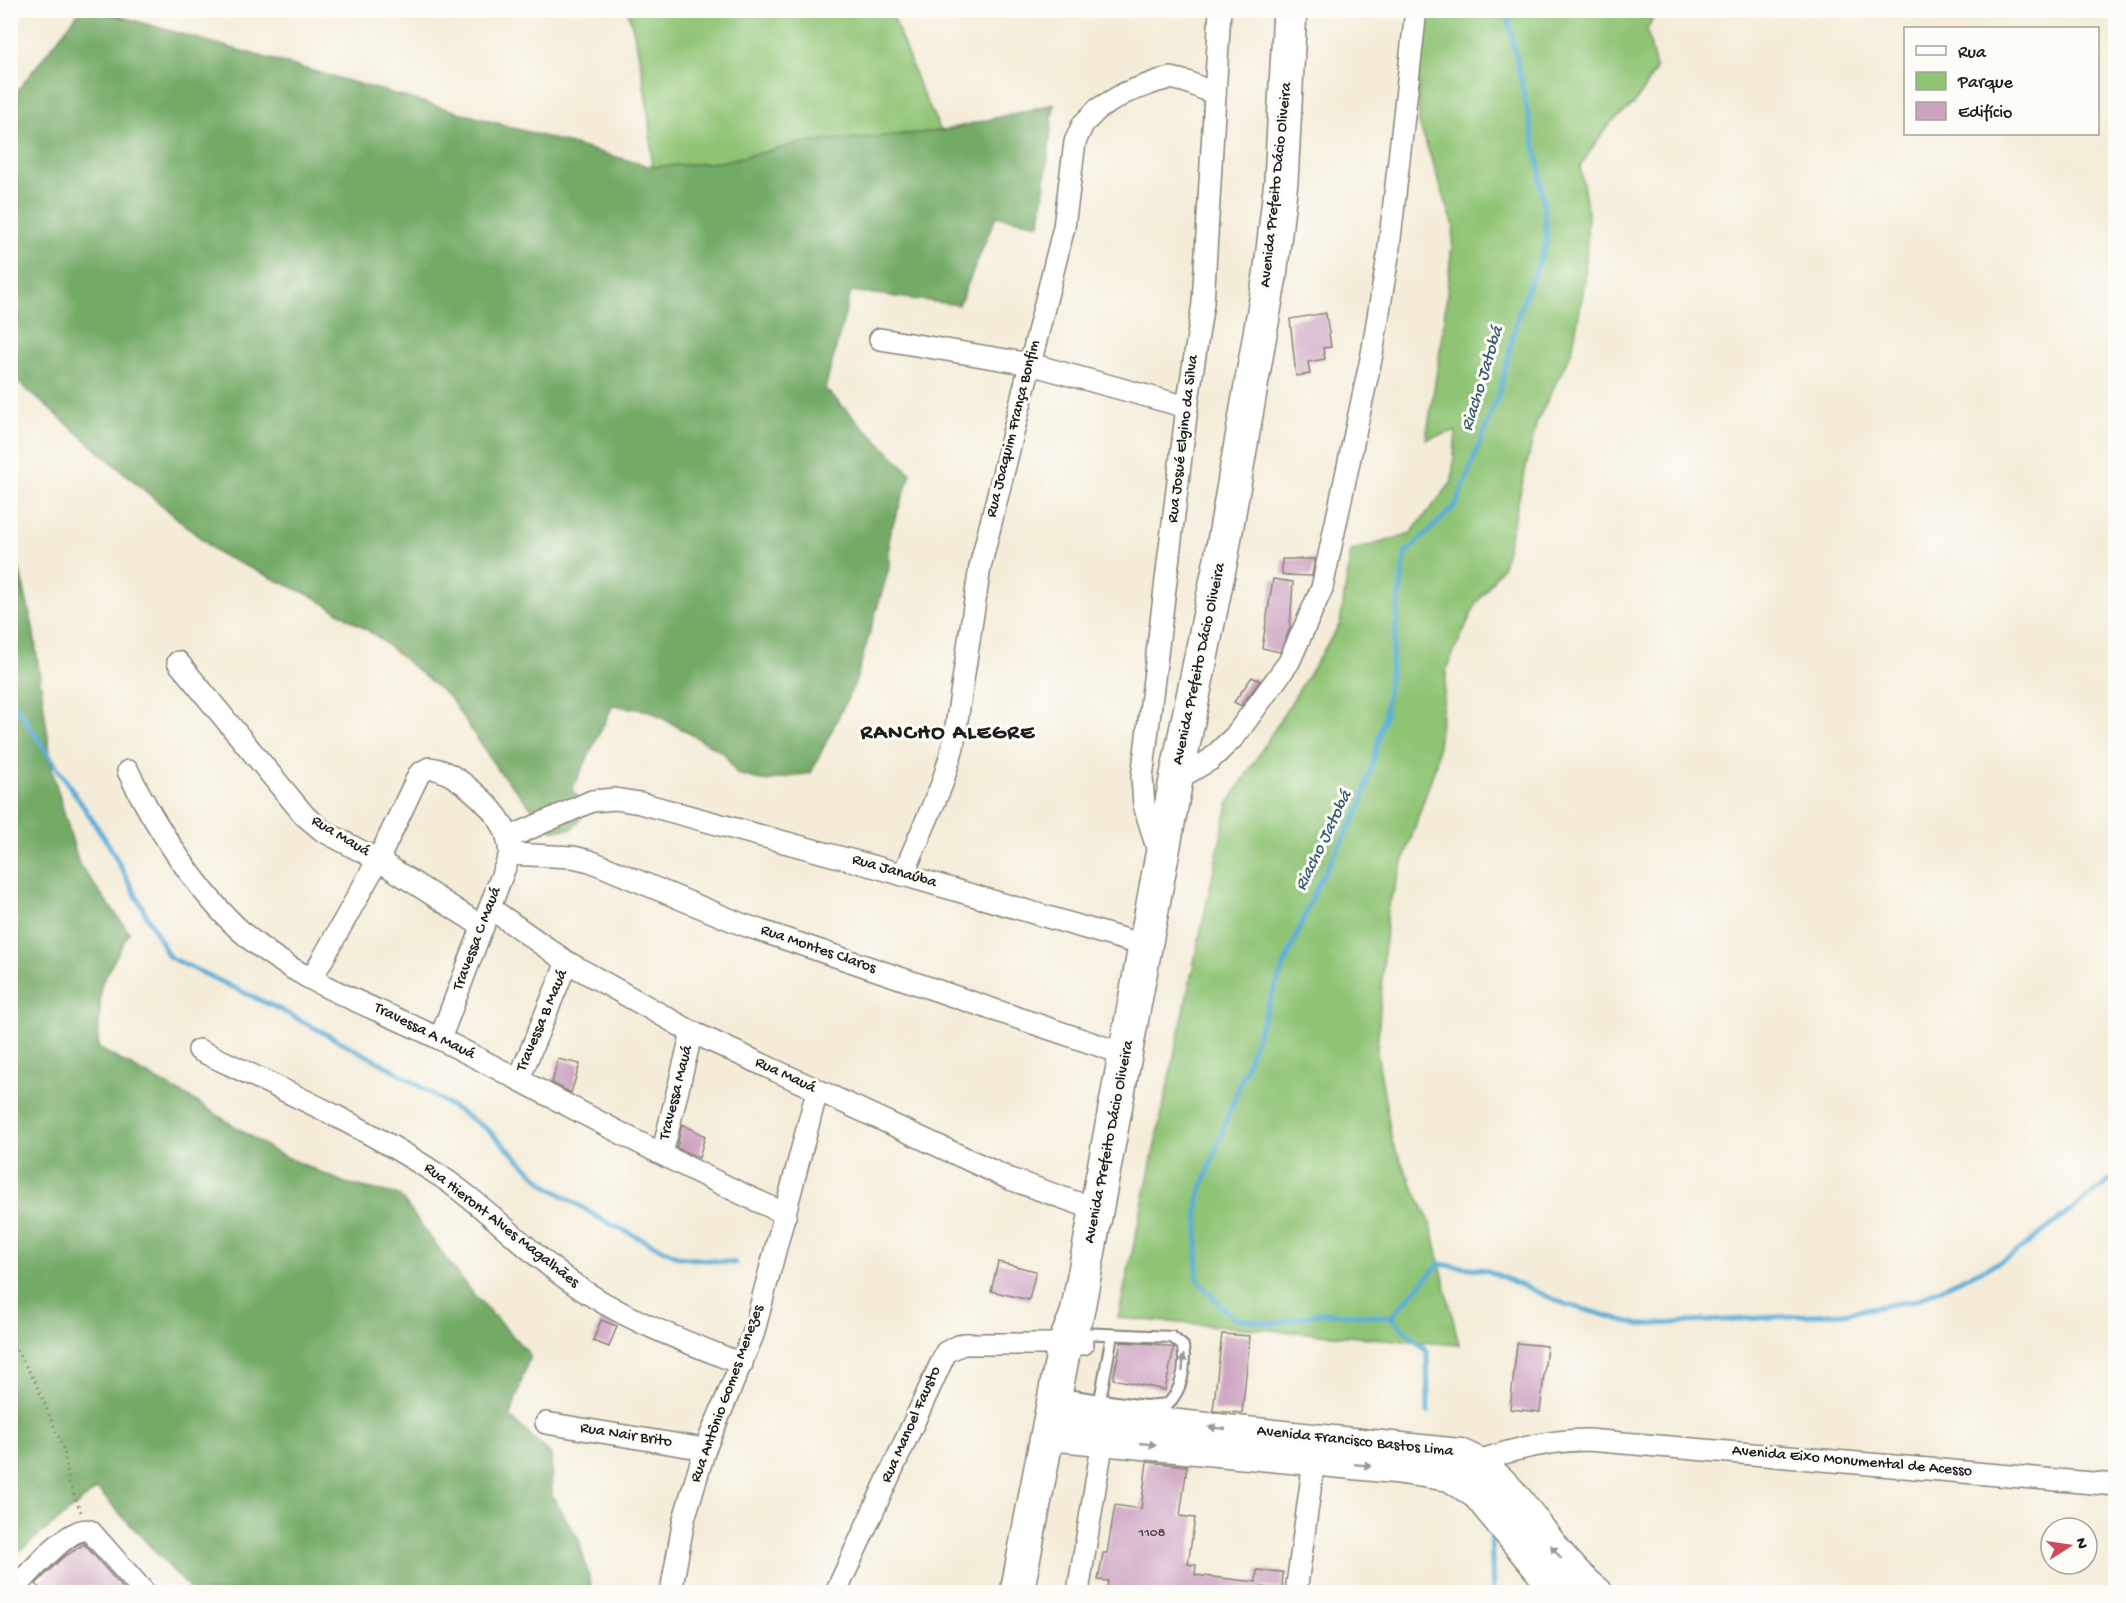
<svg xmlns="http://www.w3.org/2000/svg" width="2126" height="1603" font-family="'Gochi Hand',sans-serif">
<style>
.green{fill:#8fc475;stroke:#567048;stroke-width:1.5}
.forest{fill:#73aa66;stroke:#486341;stroke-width:1.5}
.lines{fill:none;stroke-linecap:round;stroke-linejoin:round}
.stream{stroke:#5caed7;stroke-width:5}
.building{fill:#cda2c1}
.lane-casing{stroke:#88847a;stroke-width:14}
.street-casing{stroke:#88847a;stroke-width:24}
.secondary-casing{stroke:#88847a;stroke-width:33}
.primary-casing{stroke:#88847a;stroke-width:36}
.path{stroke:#88847a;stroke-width:3;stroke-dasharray:1.5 4.5;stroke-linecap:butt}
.lane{stroke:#fff;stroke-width:10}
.street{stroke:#fff;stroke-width:21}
.secondary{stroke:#fff;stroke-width:30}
.primary{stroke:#fff;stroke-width:33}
.oneway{fill:#999}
.labels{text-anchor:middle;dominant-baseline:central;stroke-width:6;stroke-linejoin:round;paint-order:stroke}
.number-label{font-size:14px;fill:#483e45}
.street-label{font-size:16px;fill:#1c1c1c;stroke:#fdfcf7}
.water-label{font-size:18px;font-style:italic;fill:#395e70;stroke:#fdfcf7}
.district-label{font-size:22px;font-weight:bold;letter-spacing:1.5px;fill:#1c1c1c;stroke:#fdfcf7}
</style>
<rect width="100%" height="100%" fill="#fdfcf7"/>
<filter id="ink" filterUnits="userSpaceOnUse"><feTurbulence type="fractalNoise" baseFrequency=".0167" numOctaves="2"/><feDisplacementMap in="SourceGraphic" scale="12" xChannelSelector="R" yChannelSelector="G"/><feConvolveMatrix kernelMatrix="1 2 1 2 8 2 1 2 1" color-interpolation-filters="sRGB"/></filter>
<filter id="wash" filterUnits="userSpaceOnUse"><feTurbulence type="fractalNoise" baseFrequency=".008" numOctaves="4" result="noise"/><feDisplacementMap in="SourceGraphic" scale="24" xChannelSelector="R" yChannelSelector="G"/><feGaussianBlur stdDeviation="1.35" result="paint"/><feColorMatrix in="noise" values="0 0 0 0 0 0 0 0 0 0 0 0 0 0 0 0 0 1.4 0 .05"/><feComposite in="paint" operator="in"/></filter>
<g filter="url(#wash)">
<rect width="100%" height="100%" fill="#f4ecd8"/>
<g class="green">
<path d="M 628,11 L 891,11 L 920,88 L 941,131 L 803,143 L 720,162 L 652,167 C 650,114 643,62 628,11 Z"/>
<polygon points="1415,11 1656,11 1647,30 1656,69 1635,103 1609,124 1580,166 1588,213 1585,282 1572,351 1537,421 1503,566 1476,604 1447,667 1436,764 1387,910 1377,1052 1392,1142 1431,1225 1459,1345 1118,1318 1228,804 1340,624 1351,551 1410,534 1452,482 1456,431 1426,439 1442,339 1454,226 1419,123"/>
</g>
<g class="forest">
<polygon points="97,10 652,167 720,162 803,143 941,131 1054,104 1040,224 996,216 959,305 851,291 825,389 911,474 889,535 889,568 855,683 811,773 765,781 737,774 724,753 650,711 613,705 572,790 588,808 573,829 551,830 498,770 450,698 375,635 316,598 219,554 11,376 10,100 80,11"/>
<polygon points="11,534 33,627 53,774 79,864 129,932 101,985 98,1048 192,1099 275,1152 345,1183 399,1195 468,1288 530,1355 510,1417 551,1454 552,1496 579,1540 593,1592 193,1592 97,1489 11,1558"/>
</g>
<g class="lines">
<g class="stream">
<polyline points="10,697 109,845 169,957 281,1010 394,1070 487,1129 546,1185 604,1221 679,1257 735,1263"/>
<polyline points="1391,1317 1439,1264 1486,1270 1565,1304 1640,1325 1844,1313 1916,1300 2010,1257 2116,1176"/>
<polyline points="1428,1412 1427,1351 1391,1317 1322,1313 1271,1324 1231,1317 1197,1279 1198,1199 1270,1000 1317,886 1361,806 1385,714 1405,554 1456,505 1499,393 1519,312 1547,241 1539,165 1506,10"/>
<polyline points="1488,1528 1491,1534 1493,1592"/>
</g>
</g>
<g id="blocks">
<g class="building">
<polygon points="1326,313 1331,347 1323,348 1325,359 1308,362 1310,374 1296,376 1290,319"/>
<polygon points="1282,559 1315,559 1312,576 1282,575"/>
<polygon points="1273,579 1293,582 1290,628 1280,652 1262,648"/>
<polygon points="1252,677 1260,681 1241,706 1234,702"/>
<polygon points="558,1059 580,1064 571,1093 552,1083"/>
<polygon points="682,1124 705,1136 699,1158 677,1148"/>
<polygon points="998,1262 1036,1271 1029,1300 991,1291"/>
<polygon points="601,1320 617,1326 609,1347 593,1341"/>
<polygon points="1222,1334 1250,1336 1242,1413 1213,1411"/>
<polygon points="1121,1342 1155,1344 1174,1348 1165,1390 1113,1379"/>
<polygon points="1517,1343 1547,1346 1540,1412 1510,1409"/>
<polygon points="1147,1462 1187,1466 1180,1516 1195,1518 1188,1564 1196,1565 1195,1575 1256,1582 1257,1570 1283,1572 1282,1589 1261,1587 1261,1593 1106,1593 1108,1581 1098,1580 1103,1553 1107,1553 1115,1505 1141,1509"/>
<polygon points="84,1544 127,1593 44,1593 36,1584 62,1558"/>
</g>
</g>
</g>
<g filter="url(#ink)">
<use href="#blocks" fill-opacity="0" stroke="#88847a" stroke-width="1.5"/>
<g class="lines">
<g class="lane-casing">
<g id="lane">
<path d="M 1073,1396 L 1145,1406 L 1168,1404 C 1183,1388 1186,1368 1183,1346 L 1172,1337 L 1081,1333"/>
<polyline points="1100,1400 1112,1335"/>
</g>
</g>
<g class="street-casing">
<g id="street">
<polyline points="880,339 1030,364 1187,407"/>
<polyline points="178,662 305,816 323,831 378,860 483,927"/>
<path d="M 128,771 C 153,823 199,894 243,933 C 299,983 376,1007 442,1040 C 557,1098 669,1162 786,1214"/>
<polyline points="1176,780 1210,760 1235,736 1289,662 1322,588 1372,354 1388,256 1416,10"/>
<polyline points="508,838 592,801 615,799 640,803 876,867 1147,946"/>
<polyline points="510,854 573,857 590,861 741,924 1127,1055"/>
<polyline points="1160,858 1144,805 1142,778 1187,407 1203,303 1220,10"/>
<polyline points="903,875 942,784 953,747 980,567 1064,227 1075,142 1083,124 1098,109 1125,93 1158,81 1171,78 1187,82 1215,94"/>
<polyline points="490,908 567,962 692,1032 1010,1179 1097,1210"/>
<path d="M 312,978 L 378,860 L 419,774 L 429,768 C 453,769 492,805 503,826 C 508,835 509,844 510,854 L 440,1039"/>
<path d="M 199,1050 C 281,1089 364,1126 440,1176 C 487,1207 525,1250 571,1282 C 622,1319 684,1341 742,1364"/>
<polyline points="519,1079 567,962"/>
<polyline points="662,1154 692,1032"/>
<polyline points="546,1423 705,1449"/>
<path d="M 1479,1461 C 1514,1449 1551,1440 1588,1440 L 2116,1485"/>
<path d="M 17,1586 C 30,1573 72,1523 90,1531 L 144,1592"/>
<polyline points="671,1592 684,1519 705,1449 753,1335 817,1091"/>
<polyline points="836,1592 946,1352 963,1344 1083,1344"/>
<polyline points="1078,1592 1105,1427"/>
<polyline points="1296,1592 1314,1461"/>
</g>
</g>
<g class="secondary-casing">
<g id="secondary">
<path d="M 1052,1412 L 1460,1454 C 1519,1477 1544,1553 1597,1592"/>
<polyline points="1048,1435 1395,1468 1450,1476 1477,1494 1558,1592"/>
</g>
</g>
<g class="primary-casing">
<polyline id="primary" points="1017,1592 1065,1343 1077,1314 1176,780 1221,559 1270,276 1281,181 1290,10"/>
</g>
<polyline class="path" points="10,1340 35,1381 64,1450 69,1483 81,1512"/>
<use href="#lane" class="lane"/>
<use href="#street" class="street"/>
<use href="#secondary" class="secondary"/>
<use href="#primary" class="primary"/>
</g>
<defs><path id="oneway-solid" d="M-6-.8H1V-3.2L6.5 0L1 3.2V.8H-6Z" transform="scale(1.5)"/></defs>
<g class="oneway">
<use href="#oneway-solid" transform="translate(1183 1363) rotate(-86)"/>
<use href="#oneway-solid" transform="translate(1217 1428) rotate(-174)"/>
<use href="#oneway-solid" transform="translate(1148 1444) rotate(6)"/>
<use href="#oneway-solid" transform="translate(1363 1465) rotate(5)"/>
<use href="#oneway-solid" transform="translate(1556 1552) rotate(-128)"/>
</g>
</g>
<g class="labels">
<g class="number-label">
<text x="1152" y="1533">1108</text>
</g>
<g class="street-label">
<text transform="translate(1277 185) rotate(-84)">Avenida Prefeito Dácio Oliveira</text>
<text transform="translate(1014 429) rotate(-76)">Rua Joaquim França Bonfim</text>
<text transform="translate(1184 439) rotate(-83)">Rua Josué Elgino da Silva</text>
<text transform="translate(1200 664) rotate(-78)">Avenida Prefeito Dácio Oliveira</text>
<text transform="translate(340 837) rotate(31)">Rua Mauá</text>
<text transform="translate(894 872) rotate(16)">Rua Janaúba</text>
<text transform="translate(478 939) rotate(-69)">Travessa C Mauá</text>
<text transform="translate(818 950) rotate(19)">Rua Montes Claros</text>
<text transform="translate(543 1021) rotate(-67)">Travessa B Mauá</text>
<text transform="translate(424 1032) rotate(26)">Travessa A Mauá</text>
<text transform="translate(785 1076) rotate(25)">Rua Mauá</text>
<text transform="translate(677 1093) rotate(-76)">Travessa Mauá</text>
<text transform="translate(1110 1142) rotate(-79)">Avenida Prefeito Dácio Oliveira</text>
<text transform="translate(501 1226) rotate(38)">Rua Hieront Alves Magalhães</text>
<text transform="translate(728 1394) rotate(-70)">Rua Antônio Gomes Menezes</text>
<text transform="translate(912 1425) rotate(-66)">Rua Manoel Fausto</text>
<text transform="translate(626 1436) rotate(9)">Rua Nair Brito</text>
<text transform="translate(1355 1442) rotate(6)">Avenida Francisco Bastos Lima</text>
<text transform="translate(1852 1462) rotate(5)">Avenida Eixo Monumental de Acesso</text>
</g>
<g class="water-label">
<text transform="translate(1483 379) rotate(-73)">Riacho Jatobá</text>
<text transform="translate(1324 841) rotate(-64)">Riacho Jatobá</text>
</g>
<g class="district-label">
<text x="948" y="734">RANCHO ALEGRE</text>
</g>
</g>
<rect width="2126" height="1603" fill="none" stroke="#fdfcf7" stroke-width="36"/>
<rect x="1904" y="27" width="195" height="108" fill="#fdfcf7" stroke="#a3a29f" stroke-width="1.5"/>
<rect x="1916" y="46" width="30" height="9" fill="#ffffff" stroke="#a3a29f" stroke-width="1.5"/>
<text x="1958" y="57" font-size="18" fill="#1c1c1c">Rua</text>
<rect x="1916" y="72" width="30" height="18" fill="#8fc475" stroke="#a3a29f" stroke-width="1.5"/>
<text x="1958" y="87" font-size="18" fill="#1c1c1c">Parque</text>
<rect x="1916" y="102" width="30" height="18" fill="#cda2c1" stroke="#a3a29f" stroke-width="1.5"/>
<text x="1958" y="117" font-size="18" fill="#1c1c1c">Edifício</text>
<g transform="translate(2069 1546) rotate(78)"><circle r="28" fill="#fdfcf7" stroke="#a3a29f" stroke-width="1.5"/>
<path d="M0-4.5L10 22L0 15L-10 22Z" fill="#d1495b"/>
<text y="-9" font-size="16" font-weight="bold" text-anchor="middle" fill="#1c1c1c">N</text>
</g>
</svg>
